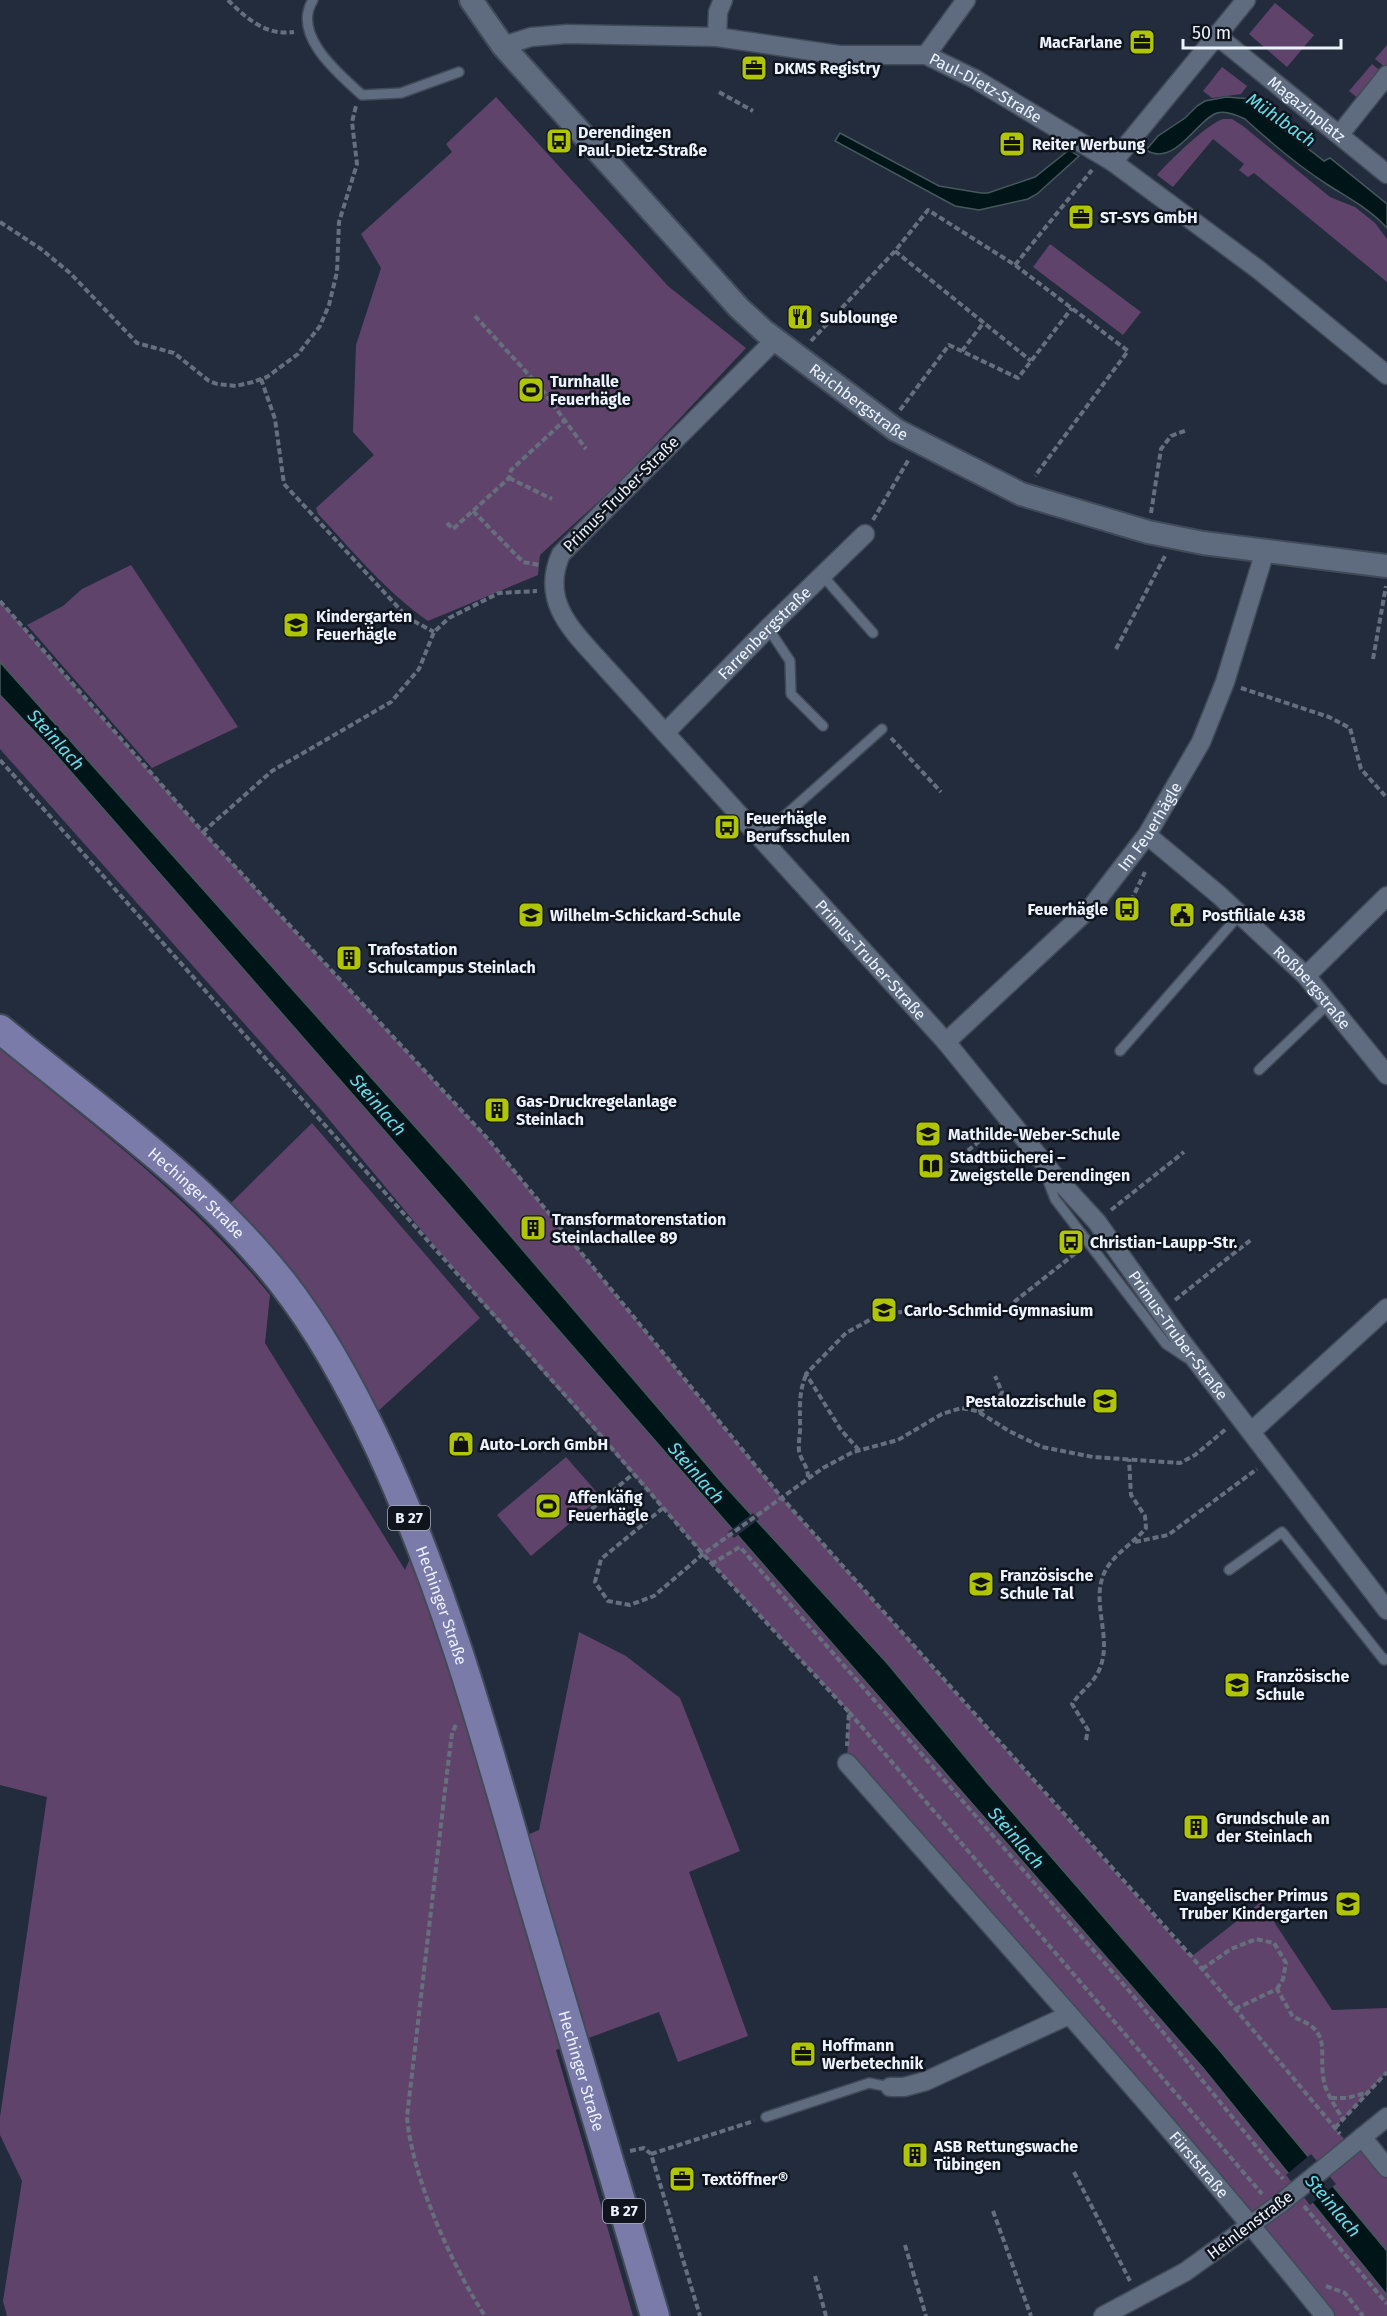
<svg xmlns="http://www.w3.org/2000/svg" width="1387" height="2316" font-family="'Fira Sans',sans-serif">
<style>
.green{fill:#60436a}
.water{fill:#001517;stroke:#47585d;stroke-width:1.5}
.pier{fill:#222c3d}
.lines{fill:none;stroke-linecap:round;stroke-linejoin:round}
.service-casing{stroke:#414a58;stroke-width:12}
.minor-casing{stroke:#414a58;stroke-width:21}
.tertiary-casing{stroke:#414a58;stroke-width:26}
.primary-casing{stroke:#414a58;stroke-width:32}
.path{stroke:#666f7e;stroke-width:4;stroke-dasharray:6 3;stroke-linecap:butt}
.service{stroke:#5f6c7f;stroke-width:9}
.minor{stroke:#5f6c7f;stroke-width:18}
.tertiary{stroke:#5f6c7f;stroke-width:22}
.primary{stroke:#7a7ba8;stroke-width:28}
.minor-bridge-casing{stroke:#414a58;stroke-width:21;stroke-linecap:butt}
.minor-bridge{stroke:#5f6c7f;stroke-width:18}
.labels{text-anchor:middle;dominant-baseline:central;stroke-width:5;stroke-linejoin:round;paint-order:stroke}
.shield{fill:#10141c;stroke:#aab0bb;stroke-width:1.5}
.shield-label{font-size:15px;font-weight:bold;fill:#ecf3ff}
.poi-label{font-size:16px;font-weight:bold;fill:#ecf3ff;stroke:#10141c;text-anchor:start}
.street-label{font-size:16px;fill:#ecf3ff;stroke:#10141c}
.water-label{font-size:18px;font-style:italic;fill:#62e0eb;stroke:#10141c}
</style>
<rect width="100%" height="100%" fill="#222c3d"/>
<g class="green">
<polygon points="1275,3 1314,35 1287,67 1249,34"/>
<polygon points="1387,45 1387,67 1386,68 1375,59"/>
<polygon points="1372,64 1382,72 1360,100 1349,91"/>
<polygon points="1222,67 1247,86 1241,94 1212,98 1203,91"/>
<path d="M 496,97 L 668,286 L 746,348 L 619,483 L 540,555 L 538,575 L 428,621 C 387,593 352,550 318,514 L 316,508 L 374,455 L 353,432 L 356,345 L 381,268 L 361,234 L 452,152 L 446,144 Z"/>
<path d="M 1223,119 L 1232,119 L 1243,126 L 1330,197 L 1355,207 L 1375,223 L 1387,239 L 1387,282 L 1254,173 L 1248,177 L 1239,170 L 1244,164 L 1213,139 L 1173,187 L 1157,175 C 1168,162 1207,124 1223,119 Z"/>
<polygon points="1050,244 1141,312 1123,335 1033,267"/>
<polygon points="131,565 238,727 152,768 27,625 63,606 82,589"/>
<polygon points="0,601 203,832 488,1139 782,1498 1191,1957 1261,1902 1332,2010 1387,2008 1387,2072 1335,2128 1350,2146 1362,2137 1387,2168 1387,2316 1325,2316 847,1763 849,1712 703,1554 488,1310 322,1111 0,749"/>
<path d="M 0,1049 C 95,1127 193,1200 270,1295 L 265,1343 L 405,1570 L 418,1540 L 515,1840 L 539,1830 L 579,1632 L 626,1656 L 680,1698 L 740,1851 L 689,1872 L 748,2036 L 678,2062 L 659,2012 L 556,2050 L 633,2316 L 7,2316 L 3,2301 L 22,2181 L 0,2135 L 0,2117 L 47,1797 L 0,1785 Z"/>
<polygon points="312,1123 480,1318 376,1413 229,1205"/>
<polygon points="566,1457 601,1497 531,1556 497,1515"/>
</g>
<g class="water">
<path d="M 1226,97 L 1251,99 L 1256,108 L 1324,161 L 1330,158 L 1387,204 L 1387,228 C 1370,209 1350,199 1328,185 C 1300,167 1269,141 1245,119 C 1237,115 1226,110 1217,113 C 1196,120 1175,168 1146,150 L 1158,136 L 1185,118 L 1197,106 L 1205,101 Z"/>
<polygon points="840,133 939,186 981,193 988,193 1035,177 1069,150 1079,156 1037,194 1028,199 979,210 955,206 835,141"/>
<polygon points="0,662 461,1178 724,1485 887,1663 987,1783 1220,2051 1387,2251 1387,2295 1203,2068 51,749 0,695"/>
</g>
<g class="pier">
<polygon points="753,1513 759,1519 734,1538 728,1532"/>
<polygon points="1311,2154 1336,2184 1310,2205 1286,2175"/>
</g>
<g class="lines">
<g class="service-casing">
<g id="service">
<path d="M 313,0 C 291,35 339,74 362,95 L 401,93 L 459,72"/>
<polyline points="822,575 873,633"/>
<polyline points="768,628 790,661 791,694 823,726"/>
<polyline points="761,837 882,729"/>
<polyline points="1120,1051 1240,914"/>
<polyline points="1259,1070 1329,1003"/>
<polyline points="1045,1173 1055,1199 1123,1288 1166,1344 1187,1358"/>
<polyline points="1229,1570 1282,1532 1384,1660 1387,1659"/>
<polyline points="766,2117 869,2083 890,2087"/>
</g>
</g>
<g class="minor-casing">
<g id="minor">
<path id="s1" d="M 1216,35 L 1387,174"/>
<polyline points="717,37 718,12 723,0"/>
<path id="s2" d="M 503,46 L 531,37 L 567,34 L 717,37 L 839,55 L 926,55 L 975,79 L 1113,162 L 1259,270 L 1387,375"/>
<polyline points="926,55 966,0"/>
<polyline points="1340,134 1387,75"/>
<polyline points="1113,162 1246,0"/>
<path id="s3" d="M 776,339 L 561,554 C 539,603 575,633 605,667 L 946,1042 L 1053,1174 L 1097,1222 L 1182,1342 L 1387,1610"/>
<path id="s4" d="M 665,733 L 768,628 L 865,534"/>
<path id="s5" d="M 1147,835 L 1219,895 L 1306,976 L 1387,1075"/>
<polyline points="1306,976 1387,896"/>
<path id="s6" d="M 946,1042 L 1093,905 L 1147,835 L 1201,742 L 1225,682 L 1265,551"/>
<polyline points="1252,1431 1387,1308"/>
<path id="s7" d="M 847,1763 C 1008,1946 1172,2126 1325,2316"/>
<polyline points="890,2087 904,2087 926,2081 1069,2015"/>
<polyline points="1362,2137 1387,2168"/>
<polyline points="1339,2156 1387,2117"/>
<polyline points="1103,2316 1185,2272 1281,2203"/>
</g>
</g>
<g class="tertiary-casing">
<g id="tertiary">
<path id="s8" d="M 471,0 L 503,46 L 739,308 L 764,331 L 896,430 L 1021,494 L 1148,532 L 1203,543 L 1387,566"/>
</g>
</g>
<g class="primary-casing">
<g id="primary">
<path id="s9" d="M 0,1029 C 97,1109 204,1183 282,1282 C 322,1333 353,1391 380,1449 C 445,1589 486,1739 528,1887 C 569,2030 612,2173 655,2316"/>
</g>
</g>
<g class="path">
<path d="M 228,0 C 247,19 266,36 294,32"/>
<polyline points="719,92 753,111"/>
<polyline points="0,222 41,249 70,273 137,343 174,353 209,381 217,384 236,386 253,382 267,377 298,354 320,326 329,305 337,272 339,222 357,164 352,122 356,106"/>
<polyline points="895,251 1031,361"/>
<polyline points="1015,265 1092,170"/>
<polyline points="475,316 540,387 586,449"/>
<polyline points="811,341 895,251 928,210 1015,265 1128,351 1035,476"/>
<polyline points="962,351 984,322"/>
<polyline points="261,379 275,419 284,484 408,618 434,632"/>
<polyline points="900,410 949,345 1018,378 1072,308"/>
<polyline points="509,478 552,499"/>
<polyline points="473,511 523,562 540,565"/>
<polyline points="1151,513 1161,449 1171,436 1187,430"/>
<polyline points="873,520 909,459"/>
<polyline points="447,523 453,529 509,478 511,470 565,420"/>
<polyline points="0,601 203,832 488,1139 782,1498 1192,1957 1340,2134"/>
<polyline points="1116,649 1165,556"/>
<polyline points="1373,659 1386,586"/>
<polyline points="1241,688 1329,717 1350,728 1361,769 1387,798"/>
<polyline points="891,738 941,792"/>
<polyline points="0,760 590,1423 703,1554 849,1712 847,1746"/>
<polyline points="203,832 272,771 391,702 419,669 434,632 449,618 499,593 537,591"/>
<polyline points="1127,909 1145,872"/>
<polyline points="954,1162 993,1130"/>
<polyline points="1111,1210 1184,1152"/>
<polyline points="1175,1300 1252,1239"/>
<polyline points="1014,1302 1077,1252"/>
<path d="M 806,1375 C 799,1392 800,1404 800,1422 C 801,1432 798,1441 799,1451 C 801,1461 808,1466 808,1477"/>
<path d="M 978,1411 C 990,1408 997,1403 1002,1392 L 995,1376"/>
<polyline points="859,1450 841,1430 806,1374 846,1333 875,1317 906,1311"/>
<polyline points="663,1508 601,1559 595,1582 608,1601 630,1605 654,1596 703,1554 823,1468 853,1452 898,1440 942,1414 961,1408 977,1411 1009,1431 1042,1447 1093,1457 1180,1463 1195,1455 1226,1429"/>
<polyline points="578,1515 581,1518 633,1474"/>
<polyline points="1135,1542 1168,1535 1257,1469"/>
<polyline points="711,1564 740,1547 1130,1992 1283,2179"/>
<polyline points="849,1712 1262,2194"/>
<path d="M 456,1725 L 452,1733 L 447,1773 L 407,2117 C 412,2177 452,2266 485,2316"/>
<path d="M 1086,1740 L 1088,1730 L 1072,1704 C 1080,1692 1095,1682 1100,1668 C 1112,1638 1092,1605 1103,1576 C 1110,1556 1133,1544 1146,1528 L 1145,1516 L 1131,1495 L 1129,1459"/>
<polyline points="1202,1969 1231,1949 1256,1939 1274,1943 1286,1963 1283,1979 1277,1989"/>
<path d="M 1235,2009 L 1277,1989 L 1293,2017 C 1336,2032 1316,2053 1325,2086 C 1329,2097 1337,2109 1343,2120"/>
<polyline points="1331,2098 1347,2098 1369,2092"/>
<polyline points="1335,2128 1387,2072"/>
<polyline points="630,2151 644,2148 651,2154 700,2316"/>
<polyline points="651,2154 754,2121"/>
<polyline points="1074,2172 1130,2281"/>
<polyline points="1304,2206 1387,2304"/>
<polyline points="993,2211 1031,2316"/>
<polyline points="905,2245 926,2316"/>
<polyline points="815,2276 826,2316"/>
<polyline points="1326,2286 1345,2293 1363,2316"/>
</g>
<use href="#service" class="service"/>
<use href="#minor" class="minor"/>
<use href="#tertiary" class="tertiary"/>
<use href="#primary" class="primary"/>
<g class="minor-bridge-casing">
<polyline id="minor-bridge" points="1281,2203 1339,2156"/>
</g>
<use href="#minor-bridge" class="minor-bridge"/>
</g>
<defs>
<g id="office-square" transform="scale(1.35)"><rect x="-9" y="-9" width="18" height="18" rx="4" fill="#afc505" stroke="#10141c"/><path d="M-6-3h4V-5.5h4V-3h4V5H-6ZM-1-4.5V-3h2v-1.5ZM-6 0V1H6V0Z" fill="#111"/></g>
<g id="bus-square" transform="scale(1.35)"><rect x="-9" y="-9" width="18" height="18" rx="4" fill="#afc505" stroke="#10141c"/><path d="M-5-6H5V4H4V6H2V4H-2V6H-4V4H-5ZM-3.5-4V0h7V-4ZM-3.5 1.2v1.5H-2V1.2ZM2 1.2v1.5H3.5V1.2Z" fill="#111"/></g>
<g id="restaurant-square" transform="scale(1.35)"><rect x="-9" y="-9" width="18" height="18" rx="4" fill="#afc505" stroke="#10141c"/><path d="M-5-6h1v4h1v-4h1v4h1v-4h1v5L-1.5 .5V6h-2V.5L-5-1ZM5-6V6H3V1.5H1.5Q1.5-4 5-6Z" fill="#111"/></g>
<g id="stadium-square" transform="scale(1.35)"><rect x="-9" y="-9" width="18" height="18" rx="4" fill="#afc505" stroke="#10141c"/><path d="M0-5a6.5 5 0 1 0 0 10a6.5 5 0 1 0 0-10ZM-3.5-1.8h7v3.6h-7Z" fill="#111"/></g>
<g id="school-square" transform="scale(1.35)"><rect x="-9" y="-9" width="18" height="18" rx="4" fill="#afc505" stroke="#10141c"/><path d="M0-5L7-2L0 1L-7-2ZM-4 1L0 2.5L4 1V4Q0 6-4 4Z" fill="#111"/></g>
<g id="civic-square" transform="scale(1.35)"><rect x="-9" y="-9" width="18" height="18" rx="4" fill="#afc505" stroke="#10141c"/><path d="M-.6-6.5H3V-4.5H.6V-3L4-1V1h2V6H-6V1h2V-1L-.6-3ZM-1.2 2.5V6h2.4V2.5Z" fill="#111"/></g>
<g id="building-square" transform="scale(1.35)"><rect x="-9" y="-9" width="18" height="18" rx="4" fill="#afc505" stroke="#10141c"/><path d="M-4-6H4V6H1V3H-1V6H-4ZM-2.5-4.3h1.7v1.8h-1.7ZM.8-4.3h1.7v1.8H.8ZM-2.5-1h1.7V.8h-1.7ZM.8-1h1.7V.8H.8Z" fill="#111"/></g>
<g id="library-square" transform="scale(1.35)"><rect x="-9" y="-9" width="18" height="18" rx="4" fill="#afc505" stroke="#10141c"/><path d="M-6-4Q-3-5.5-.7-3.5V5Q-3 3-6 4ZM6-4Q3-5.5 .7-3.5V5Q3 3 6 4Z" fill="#111"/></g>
<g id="shop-square" transform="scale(1.35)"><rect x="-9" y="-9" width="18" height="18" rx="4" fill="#afc505" stroke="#10141c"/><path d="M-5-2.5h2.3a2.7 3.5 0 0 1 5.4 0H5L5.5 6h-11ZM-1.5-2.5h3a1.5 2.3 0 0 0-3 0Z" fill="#111"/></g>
</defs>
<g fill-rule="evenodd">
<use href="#office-square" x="1142" y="42"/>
<use href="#office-square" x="754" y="68"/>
<use href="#bus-square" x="559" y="141"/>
<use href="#office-square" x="1012" y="144"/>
<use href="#office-square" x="1081" y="217"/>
<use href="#restaurant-square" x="800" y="317"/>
<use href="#stadium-square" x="531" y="390"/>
<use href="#school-square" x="296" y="625"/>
<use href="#bus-square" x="727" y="827"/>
<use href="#bus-square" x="1127" y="909"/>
<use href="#school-square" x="531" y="915"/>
<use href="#civic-square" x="1182" y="915"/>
<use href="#building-square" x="349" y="958"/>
<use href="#building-square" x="497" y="1110"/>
<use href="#school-square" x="928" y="1134"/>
<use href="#library-square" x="931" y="1166"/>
<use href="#building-square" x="533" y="1228"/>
<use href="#bus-square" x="1071" y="1242"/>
<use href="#school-square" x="884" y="1310"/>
<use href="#school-square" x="1105" y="1401"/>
<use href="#shop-square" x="461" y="1444"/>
<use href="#stadium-square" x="548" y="1506"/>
<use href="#school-square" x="981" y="1584"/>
<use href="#school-square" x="1237" y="1685"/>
<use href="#building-square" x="1196" y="1827"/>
<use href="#school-square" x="1348" y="1904"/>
<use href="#office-square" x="803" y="2054"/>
<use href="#building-square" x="915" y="2155"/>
<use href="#office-square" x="682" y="2179"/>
</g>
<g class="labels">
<g class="shield">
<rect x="388" y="1506" width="42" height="24" rx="4.5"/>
<rect x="603" y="2199" width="42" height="24" rx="4.5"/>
</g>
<g class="shield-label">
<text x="409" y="1518">B 27</text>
<text x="624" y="2211">B 27</text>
</g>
<g class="poi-label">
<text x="1122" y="42" text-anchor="end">MacFarlane</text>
<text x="774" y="68">DKMS Registry</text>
<text x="578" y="132">Derendingen<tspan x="578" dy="18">Paul-Dietz-Straße</tspan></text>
<text x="1032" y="144">Reiter Werbung</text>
<text x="1100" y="217">ST-SYS GmbH</text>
<text x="820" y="317">Sublounge</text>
<text x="550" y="381">Turnhalle<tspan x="550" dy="18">Feuerhägle</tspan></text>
<text x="316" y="616">Kindergarten<tspan x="316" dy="18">Feuerhägle</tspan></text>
<text x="746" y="818">Feuerhägle<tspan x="746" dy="18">Berufsschulen</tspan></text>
<text x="1108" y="909" text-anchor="end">Feuerhägle</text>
<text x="550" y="915">Wilhelm-Schickard-Schule</text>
<text x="1202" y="915">Postfiliale 438</text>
<text x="368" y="949">Trafostation<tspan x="368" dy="18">Schulcampus Steinlach</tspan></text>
<text x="516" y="1101">Gas-Druckregelanlage<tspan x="516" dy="18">Steinlach</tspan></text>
<text x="948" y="1134">Mathilde-Weber-Schule</text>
<text x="950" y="1157">Stadtbücherei –<tspan x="950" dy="18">Zweigstelle Derendingen</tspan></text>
<text x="552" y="1219">Transformatorenstation<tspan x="552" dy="18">Steinlachallee 89</tspan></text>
<text x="1090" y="1242">Christian-Laupp-Str.</text>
<text x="904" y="1310">Carlo-Schmid-Gymnasium</text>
<text x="1086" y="1401" text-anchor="end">Pestalozzischule</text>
<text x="480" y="1444">Auto-Lorch GmbH</text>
<text x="568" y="1497">Affenkäfig<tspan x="568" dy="18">Feuerhägle</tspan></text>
<text x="1000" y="1575">Französische<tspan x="1000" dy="18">Schule Tal</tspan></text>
<text x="1256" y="1676">Französische<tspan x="1256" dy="18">Schule</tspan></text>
<text x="1216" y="1818">Grundschule an<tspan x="1216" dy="18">der Steinlach</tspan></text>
<text x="1328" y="1895" text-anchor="end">Evangelischer Primus<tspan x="1328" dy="18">Truber Kindergarten</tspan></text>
<text x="822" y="2045">Hoffmann<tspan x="822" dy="18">Werbetechnik</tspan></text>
<text x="934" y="2146">ASB Rettungswache<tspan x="934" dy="18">Tübingen</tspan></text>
<text x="702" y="2179">Textöffner®</text>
</g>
<g class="street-label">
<text stroke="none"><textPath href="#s2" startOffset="494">Paul-Dietz-Straße</textPath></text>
<text stroke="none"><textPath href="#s1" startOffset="117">Magazinplatz</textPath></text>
<text stroke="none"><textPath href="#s8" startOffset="561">Raichbergstraße</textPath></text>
<text transform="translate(621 494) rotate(-45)">Primus-Truber-Straße</text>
<text stroke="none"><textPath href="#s4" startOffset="141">Farrenbergstraße</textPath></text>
<text stroke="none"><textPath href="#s6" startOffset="298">Im Feuerhägle</textPath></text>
<text stroke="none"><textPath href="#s3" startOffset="830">Primus-Truber-Straße</textPath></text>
<text stroke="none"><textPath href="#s5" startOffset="225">Roßbergstraße</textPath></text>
<text stroke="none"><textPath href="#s9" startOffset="256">Hechinger Straße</textPath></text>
<text stroke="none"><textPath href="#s3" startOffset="1316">Primus-Truber-Straße</textPath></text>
<text stroke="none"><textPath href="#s9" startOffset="742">Hechinger Straße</textPath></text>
<text stroke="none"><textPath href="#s9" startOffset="1228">Hechinger Straße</textPath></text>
<text stroke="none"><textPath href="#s7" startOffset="534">Fürststraße</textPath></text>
<text transform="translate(1250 2225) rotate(-37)">Heinlenstraße</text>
</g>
<g class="water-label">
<text transform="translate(1281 120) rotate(35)">Mühlbach</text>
<text transform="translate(56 740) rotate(48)">Steinlach</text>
<text transform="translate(378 1105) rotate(49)">Steinlach</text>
<text transform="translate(696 1473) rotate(49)">Steinlach</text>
<text transform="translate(1016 1838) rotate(49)">Steinlach</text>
<text transform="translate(1333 2206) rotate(50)">Steinlach</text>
</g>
</g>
<path d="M1183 39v9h158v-9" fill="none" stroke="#ecf3ff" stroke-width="3"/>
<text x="1192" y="39" font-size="18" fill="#ecf3ff" stroke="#10141c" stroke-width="4.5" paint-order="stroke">50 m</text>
</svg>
